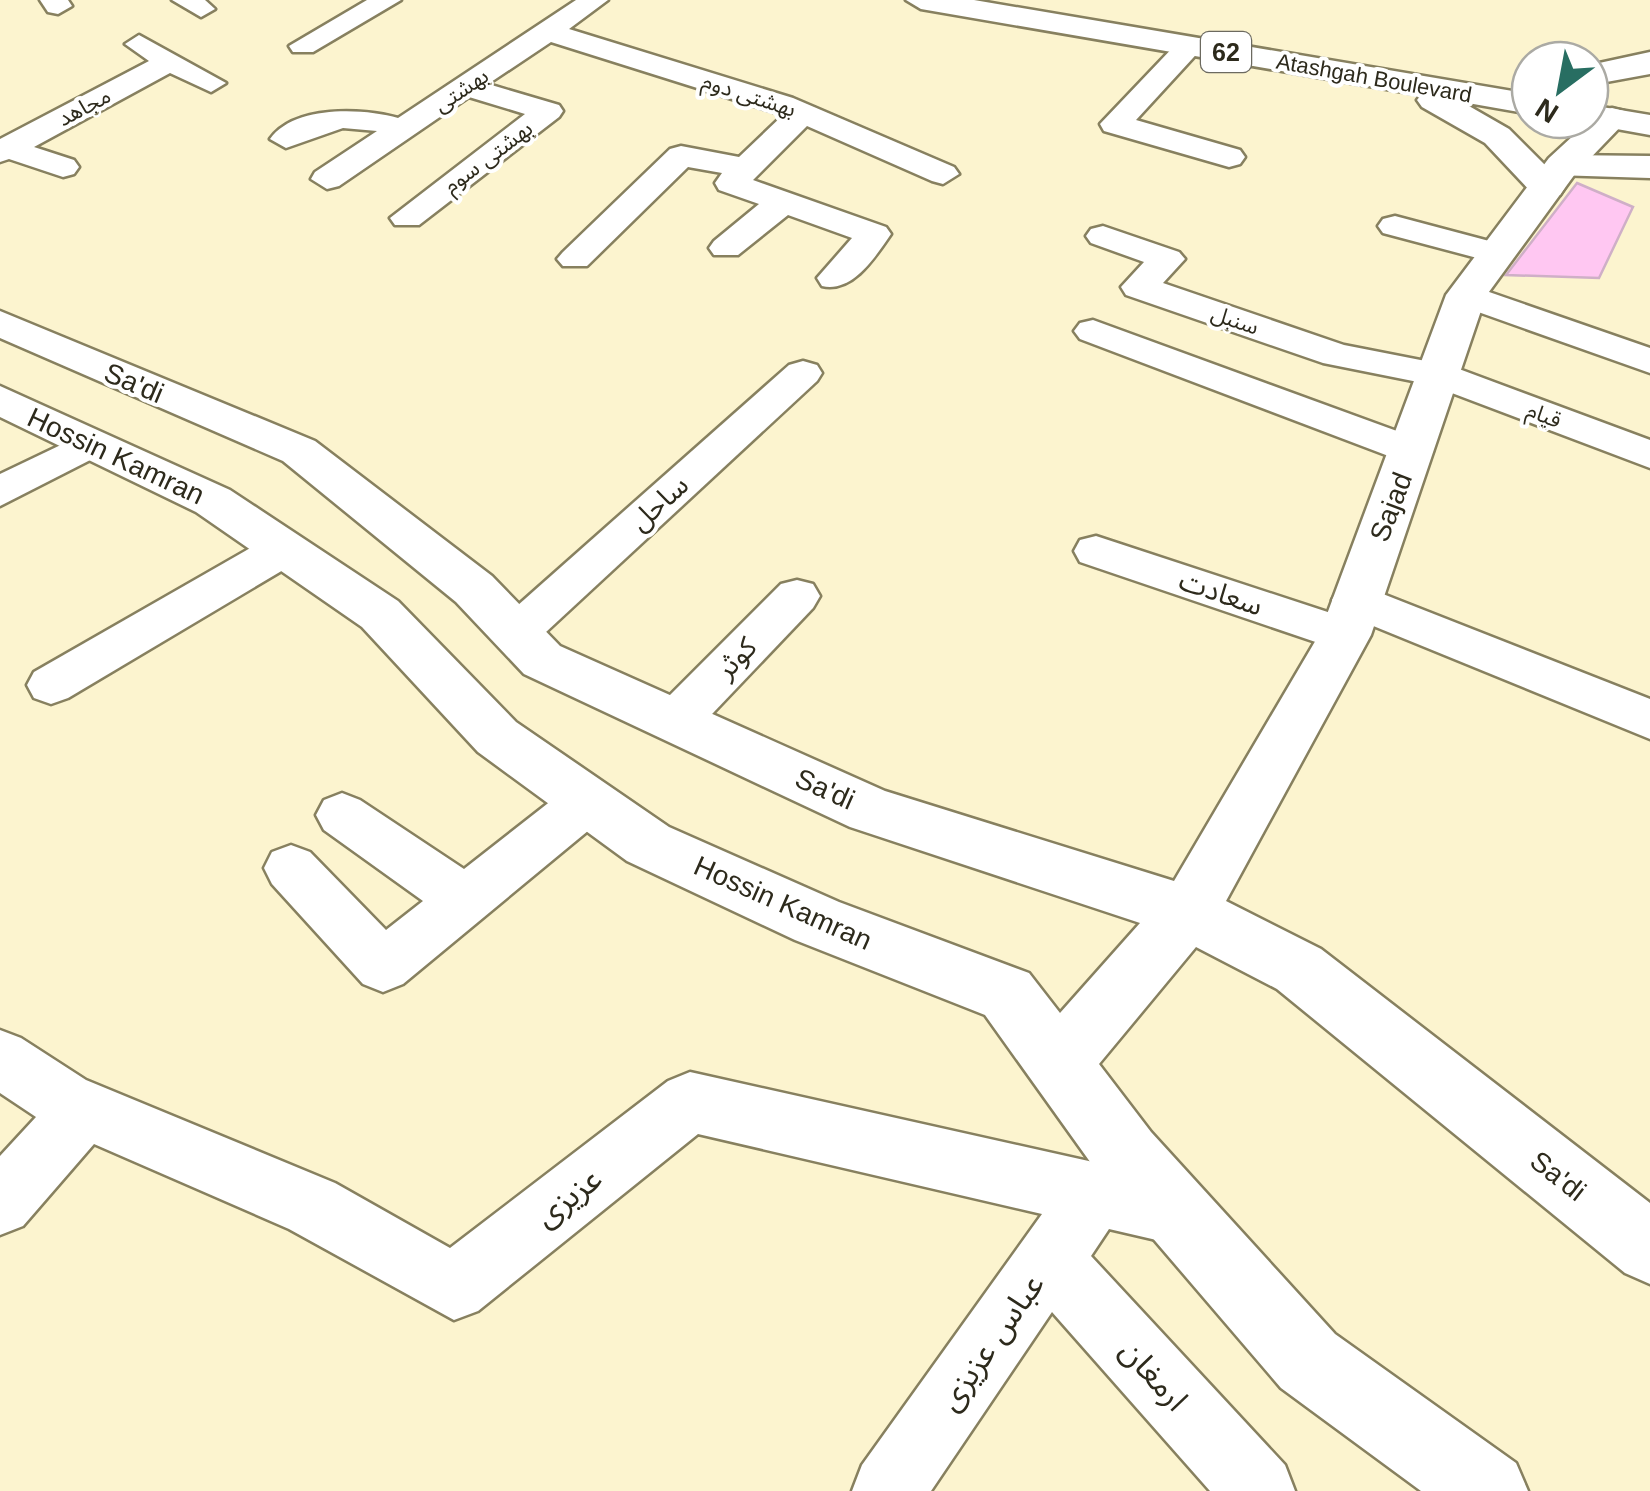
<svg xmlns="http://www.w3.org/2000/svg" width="1650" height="1491" font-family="Arial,'Noto Sans Arabic',sans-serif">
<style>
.building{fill:#ffc7f2;stroke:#cfafc7;stroke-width:2.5}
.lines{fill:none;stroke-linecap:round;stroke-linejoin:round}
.street-casing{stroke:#87805f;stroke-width:5}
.secondary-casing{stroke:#87805f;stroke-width:5}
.primary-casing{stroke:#87805f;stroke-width:5}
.street{fill:#fff;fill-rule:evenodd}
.secondary{fill:#fff;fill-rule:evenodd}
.primary{fill:#fff;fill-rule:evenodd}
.labels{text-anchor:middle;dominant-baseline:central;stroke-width:8;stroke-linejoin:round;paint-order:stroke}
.far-street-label{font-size:22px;fill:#2d2a1c;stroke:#fff}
.shield{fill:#fff;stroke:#6c6a60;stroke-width:2.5}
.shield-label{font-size:25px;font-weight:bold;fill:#2d2a1c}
.street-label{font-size:28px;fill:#2d2a1c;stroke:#fff}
.near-street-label{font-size:32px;fill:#2d2a1c;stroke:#fff}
</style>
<rect width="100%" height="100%" fill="#fcf4cf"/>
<polygon class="building" points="1577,183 1633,207 1599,278 1506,275"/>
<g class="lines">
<g class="street-casing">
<g id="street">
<polygon points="40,0 68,0 72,6 58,14 48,12"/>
<polygon points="172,0 205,0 215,9 201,17"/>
<polygon points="367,0 401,0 313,52 293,52 289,46"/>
<path d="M 576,0 L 608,0 L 569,29 L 793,98 L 954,167 L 959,174 L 943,184 L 932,181 L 807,126 L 753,180 L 886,227 L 891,234 C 875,257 853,293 822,286 L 817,278 L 852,238 L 788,215 L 738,255 L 714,255 L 709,248 L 714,241 L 759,204 L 719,190 L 715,183 L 722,173 L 688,167 L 587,266 L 563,266 L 557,259 L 563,252 L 670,149 L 681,146 L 739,157 L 783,115 L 551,42 L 488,84 L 559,105 L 563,111 L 559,117 L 419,225 L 395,225 L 390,218 L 525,114 L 469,97 L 339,186 L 327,189 L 311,179 L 315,172 L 377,131 L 343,128 L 286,148 L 270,139 C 294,105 363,108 398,118 Z"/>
<polygon points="139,35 226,83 211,92 170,73 34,147 74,160 79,167 74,174 63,177 9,159 0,162 0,139 149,61 125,44"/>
<polygon points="1190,37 1204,46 1136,120 1240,150 1245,157 1240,164 1229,167 1104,131 1100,124 1180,40"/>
<polygon points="1395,216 1508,246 1513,253 1508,260 1496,263 1383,233 1378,226 1383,219"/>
<polygon points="1103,226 1179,252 1185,259 1163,283 1344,345 1451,366 1650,440 1650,468 1428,384 1323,363 1126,295 1121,287 1144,262 1091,243 1086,236 1091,229"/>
<polygon points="1466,284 1650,348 1650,373 1453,303 1448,295 1453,287"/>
<polygon points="1093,320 1427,442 1433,451 1427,460 1413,464 1399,460 1080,339 1074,331 1080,323"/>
<polygon points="803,361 817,365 822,373 817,381 532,645 516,650 500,645 493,633 500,621 789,365"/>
<polygon points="90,431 104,435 110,444 104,453 0,506 0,474"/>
<polygon points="284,534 300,538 306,549 300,560 68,698 51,704 34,698 27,685 34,672 268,538"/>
<polygon points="1096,536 1361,623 1368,635 1361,647 1345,652 1080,562 1074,551 1080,540"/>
<polygon points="797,580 813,584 820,596 813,608 692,735 675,740 658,735 650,721 658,707 781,584"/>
<polygon points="1355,583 1650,699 1650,739 1339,612 1332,600 1339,588"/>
<polygon points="588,780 606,786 614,801 606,816 403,984 383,992 363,984 272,884 264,868 272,852 291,845 310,852 386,930 423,901 324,830 316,815 324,800 342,793 360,800 464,869 570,786"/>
<polygon points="0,1030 21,1038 86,1080 335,1183 450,1248 668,1081 690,1072 1178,1181 1201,1190 1210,1213 1201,1236 1178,1245 1109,1229 1091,1256 1285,1465 1295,1491 1210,1491 1052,1312 931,1491 852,1491 862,1465 1042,1214 698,1134 478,1311 454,1320 289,1229 94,1144 23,1226 0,1235 0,1156 36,1117 0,1093"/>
</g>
</g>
<g class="secondary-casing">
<polygon id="secondary" points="1612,108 1624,111 1629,118 1575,174 1486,296 1371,635 1226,901 1321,949 1650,1203 1650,1284 1625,1273 1277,989 1196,947 1099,1064 1151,1132 1335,1334 1516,1463 1528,1491 1421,1491 1281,1388 1103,1180 985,1015 795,940 627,861 478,752 362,627 196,512 0,417 0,386 230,490 398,601 516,722 669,827 839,902 1029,973 1060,1013 1140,923 850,827 524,674 456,602 283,461 0,338 0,311 315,441 492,576 560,646 885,791 1174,881 1320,633 1446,295 1549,158 1600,111"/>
</g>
<g class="primary-casing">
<g id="primary">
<polygon points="906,0 974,0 1530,94 1530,114 1462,102 1509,129 1545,165 1562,155 1650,156 1650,178 1555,175 1565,187 1560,195 1534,195 1485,143 1422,107 1417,100 1421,95 921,9"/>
<polygon points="1650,52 1650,74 1590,85 1590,65"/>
<polygon points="1590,105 1650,115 1650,135 1578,122 1590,120"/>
</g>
</g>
<use href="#street" class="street"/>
<use href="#secondary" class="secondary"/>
<use href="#primary" class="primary"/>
</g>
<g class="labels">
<g class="far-street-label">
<text transform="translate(1374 78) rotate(10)">Atashgah Boulevard</text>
<text transform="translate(461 90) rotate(-34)">بهشتی</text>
<text transform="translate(749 95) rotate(18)">بهشتی دوم</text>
<text transform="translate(84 107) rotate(-28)">مجاهد</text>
<text transform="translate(488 157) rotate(-37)">بهشتی سوم</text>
<text transform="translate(1235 320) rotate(19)">سنبل</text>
<text transform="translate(1544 415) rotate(21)">قیام</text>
</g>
<rect class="shield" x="1201" y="32" width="50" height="40" rx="8"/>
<g class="shield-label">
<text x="1226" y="52">62</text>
</g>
<g class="street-label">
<text transform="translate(134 383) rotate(23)">Sa'di</text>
<text transform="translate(116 456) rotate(25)">Hossin Kamran</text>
<text transform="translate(659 503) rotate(-42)">ساحل</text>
<text transform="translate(1391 507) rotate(-69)">Sajad</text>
<text transform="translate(1221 593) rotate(19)">سعادت</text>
<text transform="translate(736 658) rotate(-46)">کوثر</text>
<text transform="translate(825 789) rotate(24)">Sa'di</text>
<text transform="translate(783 903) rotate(24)">Hossin Kamran</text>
<text transform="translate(1558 1176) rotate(38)">Sa'di</text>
</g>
<g class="near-street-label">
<text transform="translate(568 1197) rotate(-38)">عزیزی</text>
<text transform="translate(991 1342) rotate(-55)">عباس عزیزی</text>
<text transform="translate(1154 1375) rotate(48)">ارمغان</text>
</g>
</g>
<g transform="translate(1560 90) rotate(212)"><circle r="48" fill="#ffffff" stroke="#abaaa4" stroke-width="2.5"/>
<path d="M0-8L18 38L0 25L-18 38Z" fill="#286e62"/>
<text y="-15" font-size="28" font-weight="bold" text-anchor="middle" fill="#2d2a1c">N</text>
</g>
</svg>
